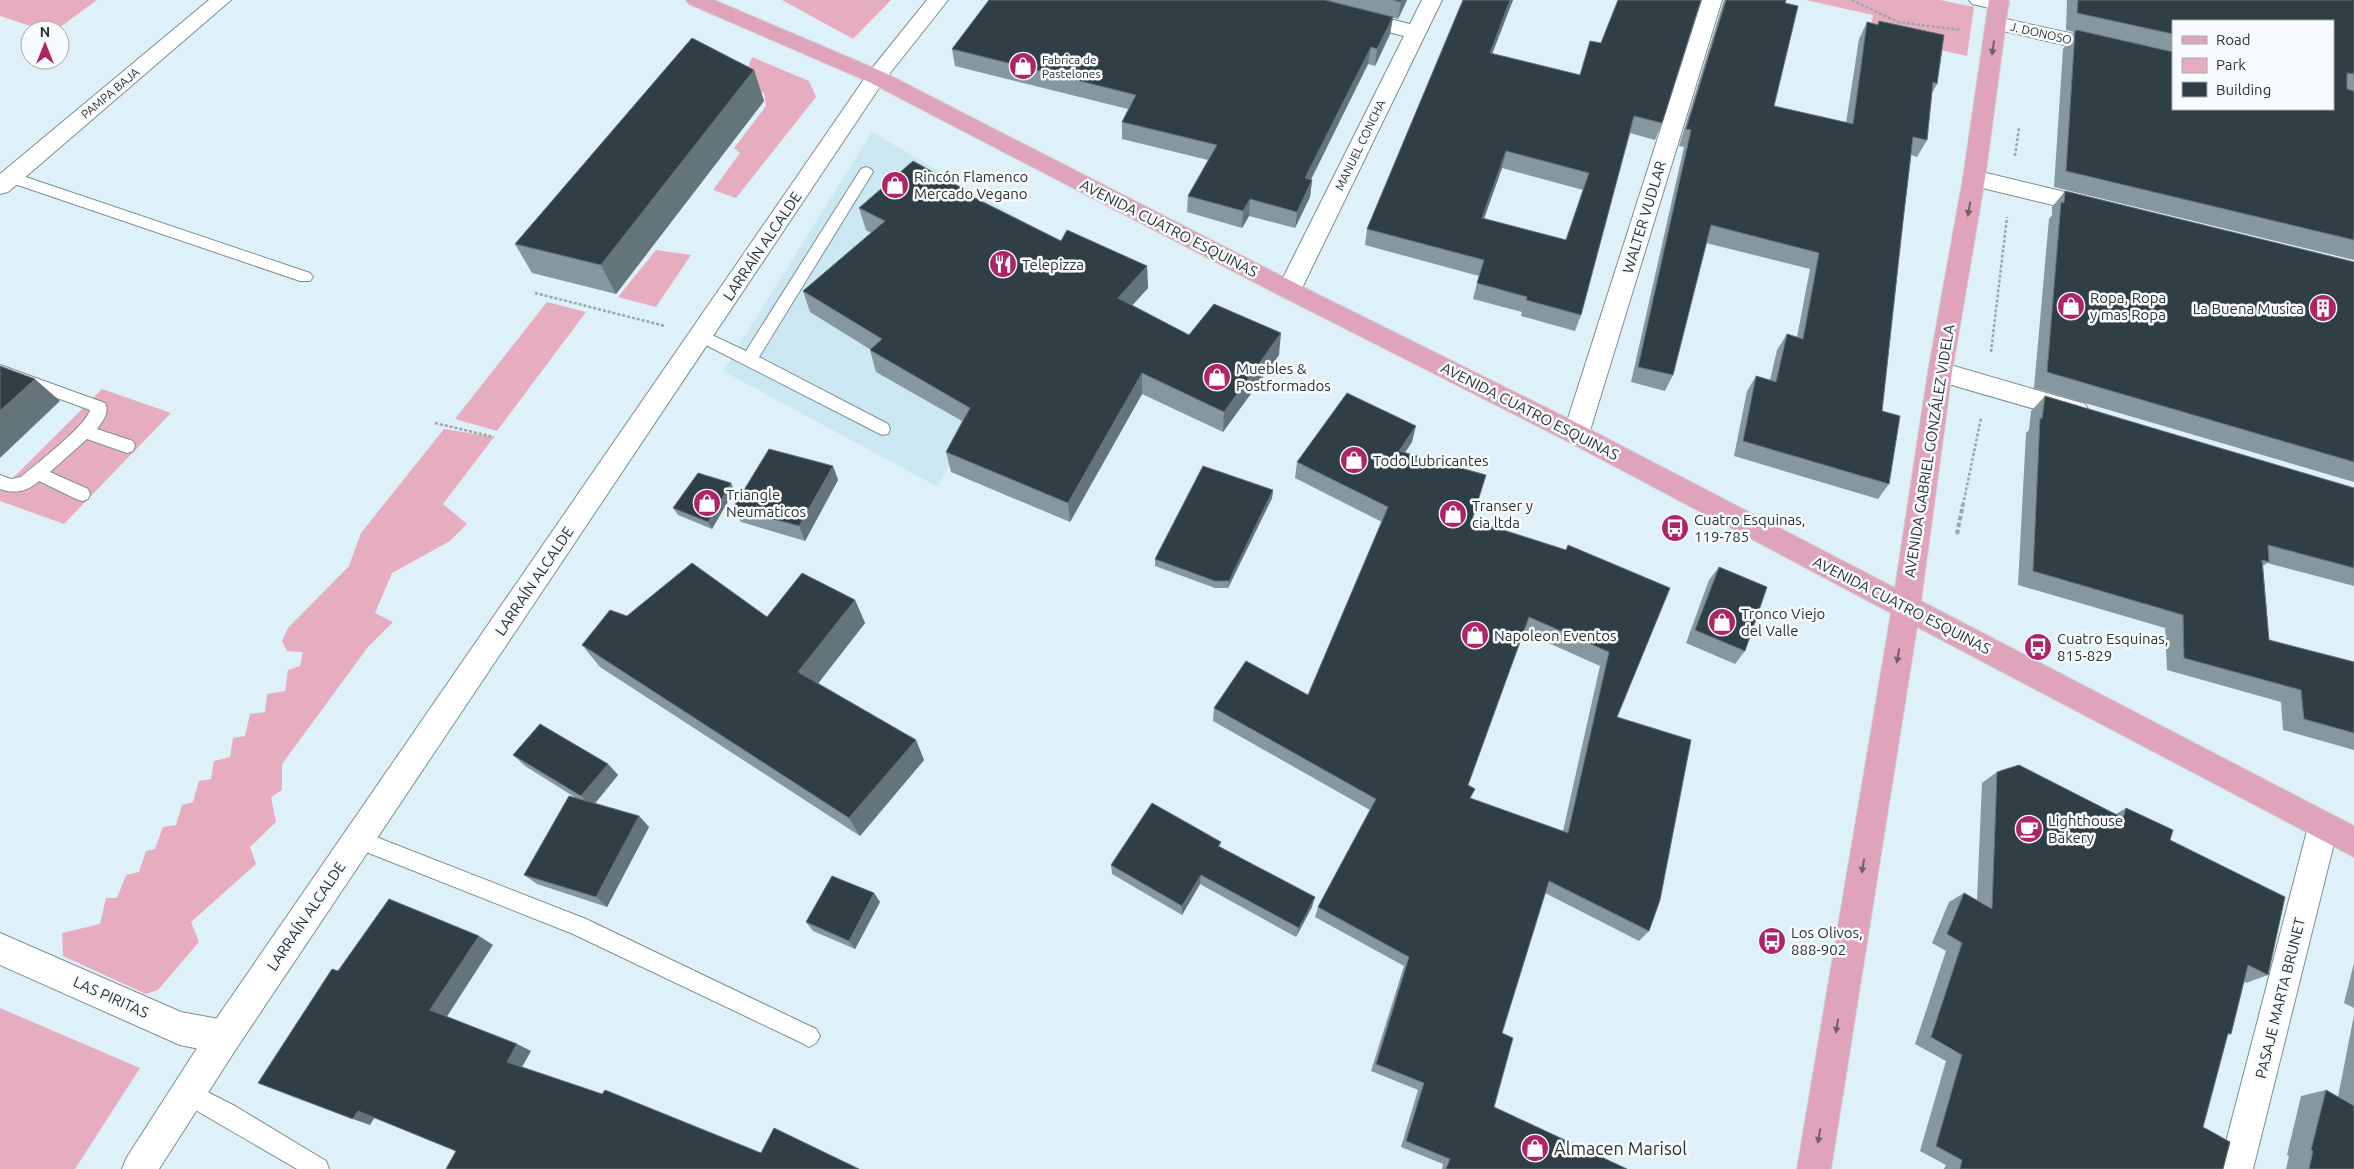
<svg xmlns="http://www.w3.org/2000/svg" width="2354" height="1169" font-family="Ubuntu,sans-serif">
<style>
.built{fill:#cbe7f2}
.green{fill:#e6adc0}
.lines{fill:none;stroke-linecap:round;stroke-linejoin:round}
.lane-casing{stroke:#7c8e95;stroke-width:2}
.street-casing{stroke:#7c8e95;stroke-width:2}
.secondary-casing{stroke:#7c8e95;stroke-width:2}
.primary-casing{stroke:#d0d2d2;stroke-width:2}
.path-far1{stroke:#98a7ad;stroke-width:2.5;stroke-dasharray:3 2;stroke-linecap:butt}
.path{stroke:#98a7ad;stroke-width:4;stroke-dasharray:4.5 2.5;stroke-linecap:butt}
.lane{fill:#fff;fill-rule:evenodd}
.street{fill:#fff;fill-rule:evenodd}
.secondary{fill:#fff;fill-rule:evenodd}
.primary{fill:#dfa3bb;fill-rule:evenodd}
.wall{fill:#86989f;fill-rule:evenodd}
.shaded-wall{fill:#64747b}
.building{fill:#2f3f45;stroke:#64747b;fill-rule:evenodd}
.oneway{fill:#725f6a}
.labels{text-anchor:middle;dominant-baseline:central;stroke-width:5;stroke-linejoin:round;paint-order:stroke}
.far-street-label{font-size:12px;fill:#2a3234;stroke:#f8fbfd}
.far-poi-label{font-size:12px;fill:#2a3234;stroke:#f8fbfd;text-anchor:start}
.poi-label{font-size:15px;fill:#2a3234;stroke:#f8fbfd;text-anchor:start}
.street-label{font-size:15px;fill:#2a3234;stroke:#f8fbfd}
.near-poi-label{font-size:18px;fill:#2a3234;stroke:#f8fbfd;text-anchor:start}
</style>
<rect width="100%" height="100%" fill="#def1f9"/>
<polygon class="built" points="872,132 1061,243 938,487 723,371"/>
<g class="green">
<polygon points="0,0 97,0 56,30 43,30 0,16"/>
<polygon points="782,0 891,0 853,39"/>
<polygon points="1806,0 1940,0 1974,7 1967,56 1869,34 1873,15"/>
<polygon points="752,57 809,81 816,97 736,198 713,190 740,153 734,148 766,106 764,93 743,81"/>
<polygon points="656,250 691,255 656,307 618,297"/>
<polygon points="547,302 586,312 497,431 455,419"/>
<polygon points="102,389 171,413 64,524 0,501 0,491"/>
<polygon points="444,429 494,437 443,504 467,524 450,541 392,573 375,613 393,622 368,647 282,764 282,790 271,797 276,822 250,847 256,864 191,922 199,942 158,990 146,994 63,956 62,933 100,924 106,898 117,898 126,875 139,872 146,851 155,849 163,827 176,825 182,805 193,802 199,781 211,779 214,761 230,757 233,738 245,736 250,714 265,712 267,694 285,691 288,670 300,666 303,652 287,651 282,641 288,628 349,566 361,533"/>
<polygon points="0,1008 140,1068 75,1169 0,1169"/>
</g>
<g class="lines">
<g class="lane-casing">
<g id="lane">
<polygon points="866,167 871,169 873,172 759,357 888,424 890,429 888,434 882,435 696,340 693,336 696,332 701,330 746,351 861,169"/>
<polygon points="11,172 310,273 313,277 310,281 300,281 6,181 4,177 6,173"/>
<path d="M 0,365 L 105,403 C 110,412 103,421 97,429 L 133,441 L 135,446 L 133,451 L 127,453 L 87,439 L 50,472 L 88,489 L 90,494 L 88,499 L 82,501 L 76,499 L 39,481 C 27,492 14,494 0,489 L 0,475 L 11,479 L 21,477 C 35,465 87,425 90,410 L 0,377 Z"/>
<polygon points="358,830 586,919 816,1029 820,1036 816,1043 809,1047 802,1043 573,934 351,846 348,839 351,832"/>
<polygon points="188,1082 235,1106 326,1161 329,1169 297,1169 180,1101 177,1093 180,1085"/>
</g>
</g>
<g class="street-casing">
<g id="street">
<polygon points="209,0 231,0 8,192 0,194 0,174"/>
<polygon points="1276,0 1312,0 1410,24 1422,0 1442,0 1301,290 1297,296 1289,299 1281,296 1277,290 1404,36 1279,4"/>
<polygon points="1702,0 1722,0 1589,434 1585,441 1576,444 1567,441 1563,434"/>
<polygon points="1969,0 2006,0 2009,4 2006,8 1999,10 1972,4"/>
<polygon points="1997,17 2173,56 2173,70 1990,28 1987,23 1990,18"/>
<polygon points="1974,170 2094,199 2102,201 2105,207 2102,213 2094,215 1966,184 1963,178 1966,172"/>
<polygon points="1940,362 2085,404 2089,411 2085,418 2076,421 1931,379 1928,372 1931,365"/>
<polygon points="2323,812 2334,817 2338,827 2253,1169 2219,1169 2308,827 2312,817"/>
<polygon points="0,933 181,1012 224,1020 236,1025 241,1037 236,1049 224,1054 180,1045 0,965"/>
</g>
</g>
<g class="secondary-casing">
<polygon id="secondary" points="927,0 948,0 883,82 236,1049 159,1169 122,1169 127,1157 212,1025 869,72"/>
</g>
<g class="primary-casing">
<polygon id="primary" points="686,0 714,0 883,72 1297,284 1585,427 1895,588 1928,372 1963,178 1989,0 2009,0 1985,178 1952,372 1921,601 2354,826 2354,857 1917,627 1831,1169 1797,1169 1891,613 1567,441 1281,296 869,82 689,4"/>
</g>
<g class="path-far1">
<polyline points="1852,0 1898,22 1961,30"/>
<polyline points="2015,156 2019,128"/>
<polyline points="535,293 665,326"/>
<polyline points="1991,352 2007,217"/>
<polyline points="435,423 494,437"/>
<polyline points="1963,505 1981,418"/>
</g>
<polyline class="path" points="1957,534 1963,504"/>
<use href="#lane" class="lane"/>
<use href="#street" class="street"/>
<use href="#secondary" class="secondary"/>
<use href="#primary" class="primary"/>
</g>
<g class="wall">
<polygon points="989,0 1407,0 1398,19 1393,18 1390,34 1375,66 1368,64 1311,180 1312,180 1310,197 1295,228 1249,216 1242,228 1187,212 1188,196 1208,160 1122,139 1122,122 1128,109 955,66 952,49"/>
<path d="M 1463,0 L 1513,0 L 1492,53 L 1662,123 L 1655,140 L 1630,133 L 1581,315 L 1575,331 L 1521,316 L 1522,312 L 1473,299 L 1479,276 L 1365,245 L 1367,229 ZM 1502,168 L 1583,190 L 1566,240 L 1484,219 Z"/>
<polygon points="1724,0 1786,0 1774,106 1846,123 1859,39 1867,22 1877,24 1879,21 1937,84 1932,93 1927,140 1917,157 1911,155 1903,221 1882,411 1889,484 1878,499 1734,456 1747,391 1756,376 1770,380 1777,350 1787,334 1797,337 1810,269 1706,243 1673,375 1665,391 1631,382 1684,147 1679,146"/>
<path d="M 2067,0 L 2354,0 L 2354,260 L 2054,187 L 2063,49 L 2074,32 L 2066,30 ZM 2173,21 L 2333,109 L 2173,109 Z"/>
<polygon points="754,70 764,101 616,294 532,273 515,244"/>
<polygon points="2065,191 2354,262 2354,482 2034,388 2049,219 2052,215 2052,207"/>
<polygon points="969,192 969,195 1061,241 1147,266 1148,288 1132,305 1189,335 1279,355 1223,432 1142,394 1070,522 951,472 946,452 962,421 876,372 870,350 871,350 810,312 803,291 871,233 866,230 859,208"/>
<polygon points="2045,396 2354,488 2354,586 2267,563 2263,566 2269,640 2354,662 2354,750 2283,730 2281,702 2167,670 2165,628 2018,585 2026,433 2029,430 2031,411"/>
<path d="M 1412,442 L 1405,452 L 1472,520 L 1670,588 L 1617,717 L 1649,931 L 1639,941 L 1545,893 L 1502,1033 L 1494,1107 L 1627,1169 L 1442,1169 L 1443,1164 L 1401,1147 L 1418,1090 L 1371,1071 L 1404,966 L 1315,917 L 1318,907 L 1370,810 L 1213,721 L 1214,708 L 1308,695 L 1382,522 L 1295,478 L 1297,462 ZM 1524,632 L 1600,666 L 1563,831 L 1470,799 L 1468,785 Z"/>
<polygon points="833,466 838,480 805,541 741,522 733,508"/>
<polygon points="731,483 734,491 712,529 678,515 673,508"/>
<polygon points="1273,490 1272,498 1228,588 1215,588 1155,566 1155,559"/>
<polygon points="1719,567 1745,651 1735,664 1686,643 1709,580"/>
<polygon points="855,600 865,623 818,683 916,740 924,760 860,836 600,667 582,645 627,616 767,617"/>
<polygon points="513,755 608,764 618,775 595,803 639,816 649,827 607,907 537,884 524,875 576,798 525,766"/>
<polygon points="1997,772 2116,814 2126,808 2170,840 2268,975 2246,983 2244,982 2231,1034 2228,1035 2203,1127 2223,1169 1944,1169 1946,1165 1920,1151 1946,1061 1915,1044 1946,951 1932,943 1949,902 1964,893 1977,900 1982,783"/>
<polygon points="1221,842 1220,847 1312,907 1296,937 1200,884 1182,915 1112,874 1111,865"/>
<polygon points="874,893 880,902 855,949 813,931 806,922"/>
<polygon points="2354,963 2354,1008 2344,1003"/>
<polygon points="2354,1015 2354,1169 2286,1169 2289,1156 2287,1155 2301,1096 2326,1090 2338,1097"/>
</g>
<g class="shaded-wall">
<polygon points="1402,0 1407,0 1398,19 1401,2"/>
<polygon points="1510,0 1513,0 1486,70 1490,53"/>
<polygon points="1393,17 1390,34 1375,66 1377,49"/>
<polygon points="1371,47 1368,64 1303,195 1305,178"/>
<polygon points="754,70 764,101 616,294 601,265"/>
<polygon points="1506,151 1502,168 1478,235 1482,218"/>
<polygon points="1312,180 1310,197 1295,228 1297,212"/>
<polygon points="1250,199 1249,216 1242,228 1243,211"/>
<polygon points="1147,266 1148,288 1119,320 1118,298"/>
<polygon points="1281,333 1279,355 1223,432 1224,412"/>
<polygon points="1142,373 1142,394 1070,522 1068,503"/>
<polygon points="35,379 60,401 0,458 0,411"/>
<polygon points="1416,426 1412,442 1395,467 1399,451"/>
<polygon points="833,466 838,480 805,541 799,526"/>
<polygon points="731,483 734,491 712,529 708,522"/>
<polygon points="1273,490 1272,498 1228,588 1229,581"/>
<polygon points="855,600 865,623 810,694 798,672"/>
<polygon points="916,740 924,760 860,836 849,818"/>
<polygon points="608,764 618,775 592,807 581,796"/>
<polygon points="639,816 649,827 607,907 596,897"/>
<polygon points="1201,875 1200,884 1182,915 1182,906"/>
<polygon points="874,893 880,902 855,949 849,941"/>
<polygon points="1315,897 1312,907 1296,937 1299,928"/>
<polygon points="479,936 493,945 446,1018 430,1010"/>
<polygon points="517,1044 531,1051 521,1069 507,1062"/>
<polygon points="358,1111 375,1117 370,1125 353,1119"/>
</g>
<g class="building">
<polygon points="989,0 1325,0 1393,17 1377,49 1371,47 1305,178 1312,180 1297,212 1250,199 1243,211 1188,196 1217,145 1122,122 1136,95 952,49"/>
<polygon points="1393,0 1402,0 1401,2"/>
<path d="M 1463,0 L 1510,0 L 1490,53 L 1580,75 L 1590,41 L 1601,43 L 1618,0 L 1701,0 L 1662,123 L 1634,116 L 1581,315 L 1526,300 L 1527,297 L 1477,283 L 1484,260 L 1367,229 ZM 1506,151 L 1589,173 L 1566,240 L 1482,218 Z"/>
<polygon points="1726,0 1786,0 1785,3 1798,6 1774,106 1853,124 1867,22 1878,25 1879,21 1944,35 1937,84 1933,82 1927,140 1913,137 1903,221 1882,411 1900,416 1889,484 1743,441 1756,376 1776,382 1787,334 1803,339 1819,253 1711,225 1673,375 1638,367 1691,130 1686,129"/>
<polygon points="2078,0 2354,0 2354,74 2347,73 2347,89 2354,91 2354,240 2066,171 2075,31 2077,30 2173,52 2173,109 2333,109 2333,21 2173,21 2173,34 2077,13"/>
<polygon points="692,38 754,70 601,265 515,244"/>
<polygon points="913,161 969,192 967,194 1061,241 1067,230 1147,266 1118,298 1189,335 1214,304 1281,333 1224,412 1142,373 1068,503 946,452 970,408 870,350 882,339 803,291 885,221 859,208"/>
<polygon points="2065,191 2354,262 2354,462 2047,372 2061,202 2064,203"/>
<polygon points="0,366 35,379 0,411"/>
<path d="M 1347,393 L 1416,426 L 1399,451 L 1486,475 L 1472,520 L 1566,550 L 1568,545 L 1670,588 L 1617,717 L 1691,740 L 1660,900 L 1649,931 L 1549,881 L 1502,1033 L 1513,1038 L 1494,1107 L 1627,1169 L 1446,1169 L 1450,1159 L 1406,1141 L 1424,1083 L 1376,1064 L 1409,957 L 1318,907 L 1376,799 L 1214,708 L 1246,661 L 1308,695 L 1388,507 L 1297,462 ZM 1529,617 L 1609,652 L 1568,833 L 1470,798 L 1475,789 L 1468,785 Z"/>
<polygon points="2045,396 2354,488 2354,568 2268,545 2269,562 2262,560 2269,640 2354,662 2354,733 2304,719 2301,690 2184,658 2183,615 2033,571 2040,418 2042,419"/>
<polygon points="769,449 833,466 799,526 733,508"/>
<polygon points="1203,466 1273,490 1229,581 1215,581 1155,559"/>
<polygon points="698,473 731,483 708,522 673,508"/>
<polygon points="692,563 767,617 802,573 855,600 798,672 916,740 849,818 582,645 610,610 627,616"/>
<polygon points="1719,567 1767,587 1745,651 1695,630"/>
<polygon points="540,724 608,764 581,796 513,755"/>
<polygon points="2019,765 2123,818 2126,808 2173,830 2170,840 2285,897 2268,975 2248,965 2231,1034 2228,1033 2203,1127 2230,1142 2223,1169 1960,1169 1962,1160 1936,1146 1962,1055 1931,1037 1962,943 1947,934 1964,893 1992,909 1997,772"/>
<polygon points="569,796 639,816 596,897 524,875"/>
<polygon points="1152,803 1221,842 1218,846 1315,897 1299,928 1201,875 1182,906 1111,865"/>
<polygon points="832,876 874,893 849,941 806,922"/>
<polygon points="389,899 479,936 430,1010 517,1044 507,1062 602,1094 605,1090 761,1153 774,1128 859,1169 446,1169 456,1151 358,1111 353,1119 258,1083 332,969 338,971"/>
<polygon points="2326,1090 2354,1106 2354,1169 2309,1169 2313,1151 2311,1150"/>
</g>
<defs><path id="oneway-solid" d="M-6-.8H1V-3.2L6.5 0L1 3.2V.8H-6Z" transform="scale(1.25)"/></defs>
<g class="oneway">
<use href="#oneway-solid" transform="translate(1993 48) rotate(98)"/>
<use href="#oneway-solid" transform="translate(1969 209) rotate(100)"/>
<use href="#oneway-solid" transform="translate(1898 656) rotate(99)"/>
<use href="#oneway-solid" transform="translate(1863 866) rotate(99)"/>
<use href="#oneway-solid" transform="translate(1837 1026) rotate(99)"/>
<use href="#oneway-solid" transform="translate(1819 1136) rotate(100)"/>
</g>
<defs>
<g id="shop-disc" transform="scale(1.4375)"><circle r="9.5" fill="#ae2567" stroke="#f8fbfd"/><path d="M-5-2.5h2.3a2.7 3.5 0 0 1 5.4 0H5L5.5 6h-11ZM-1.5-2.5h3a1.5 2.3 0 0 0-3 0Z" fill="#fff"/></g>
<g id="restaurant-disc" transform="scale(1.4375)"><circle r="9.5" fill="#ae2567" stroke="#f8fbfd"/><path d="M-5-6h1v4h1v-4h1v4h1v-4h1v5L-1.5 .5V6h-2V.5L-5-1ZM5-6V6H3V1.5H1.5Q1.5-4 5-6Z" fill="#fff"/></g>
<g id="building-disc" transform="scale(1.4375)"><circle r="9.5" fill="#ae2567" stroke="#f8fbfd"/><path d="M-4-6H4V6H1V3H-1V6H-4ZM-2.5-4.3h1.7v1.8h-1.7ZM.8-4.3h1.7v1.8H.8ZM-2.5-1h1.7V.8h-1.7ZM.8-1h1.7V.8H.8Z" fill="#fff"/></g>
<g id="bus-disc" transform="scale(1.4375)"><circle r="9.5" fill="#ae2567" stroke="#f8fbfd"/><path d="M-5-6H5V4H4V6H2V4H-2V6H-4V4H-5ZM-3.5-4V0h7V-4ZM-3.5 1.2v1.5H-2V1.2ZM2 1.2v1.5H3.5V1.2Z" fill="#fff"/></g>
<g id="cafe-disc" transform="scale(1.4375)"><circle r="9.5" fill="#ae2567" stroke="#f8fbfd"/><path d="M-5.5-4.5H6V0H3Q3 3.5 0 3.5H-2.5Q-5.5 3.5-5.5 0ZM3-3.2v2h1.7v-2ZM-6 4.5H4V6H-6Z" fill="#fff"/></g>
</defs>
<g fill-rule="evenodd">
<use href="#shop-disc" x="1023" y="66"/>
<use href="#shop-disc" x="895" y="185"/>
<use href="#restaurant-disc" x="1003" y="264"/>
<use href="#shop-disc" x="2071" y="306"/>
<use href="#building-disc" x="2323" y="308"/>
<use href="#shop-disc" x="1217" y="377"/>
<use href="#shop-disc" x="1354" y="460"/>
<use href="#shop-disc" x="707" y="503"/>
<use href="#shop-disc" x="1453" y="514"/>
<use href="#bus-disc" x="1675" y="528"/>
<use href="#shop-disc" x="1722" y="622"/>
<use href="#shop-disc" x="1475" y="635"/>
<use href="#bus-disc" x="2038" y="647"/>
<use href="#cafe-disc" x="2029" y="829"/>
<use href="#bus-disc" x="1772" y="941"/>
<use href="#shop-disc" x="1535" y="1148"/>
</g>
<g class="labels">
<g class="far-street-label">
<text transform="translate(2041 33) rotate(13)">J. DONOSO</text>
<text transform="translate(110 93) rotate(-40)">PAMPA BAJA</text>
<text transform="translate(1360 145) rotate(-64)">MANUEL CONCHA</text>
</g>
<g class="far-poi-label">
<text x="1042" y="59">Fabrica de<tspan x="1042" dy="14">Pastelones</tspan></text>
</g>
<g class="poi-label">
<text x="914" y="176">Rincón Flamenco<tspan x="914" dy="17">Mercado Vegano</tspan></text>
<text x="1022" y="264">Telepizza</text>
<text x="2090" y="297">Ropa, Ropa<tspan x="2090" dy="17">y mas Ropa</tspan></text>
<text x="2304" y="308" text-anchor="end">La Buena Musica</text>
<text x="1236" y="368">Muebles &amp;<tspan x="1236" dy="17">Postformados</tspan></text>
<text x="1373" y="460">Todo Lubricantes</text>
<text x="726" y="494">Triangle<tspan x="726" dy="17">Neumaticos</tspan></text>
<text x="1472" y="505">Transer y<tspan x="1472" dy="17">cia ltda</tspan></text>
<text x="1694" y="519">Cuatro Esquinas,<tspan x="1694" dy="17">119-785</tspan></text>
<text x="1741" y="613">Tronco Viejo<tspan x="1741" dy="17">del Valle</tspan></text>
<text x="1494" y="635">Napoleon Eventos</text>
<text x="2057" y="638">Cuatro Esquinas,<tspan x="2057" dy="17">815-829</tspan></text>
<text x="2048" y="820">Lighthouse<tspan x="2048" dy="17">Bakery</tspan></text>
<text x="1791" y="932">Los Olivos,<tspan x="1791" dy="17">888-902</tspan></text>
</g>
<g class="street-label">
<text transform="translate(1644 217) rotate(-73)">WALTER VUDLAR</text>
<text transform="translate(1169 228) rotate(27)">AVENIDA CUATRO ESQUINAS</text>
<text transform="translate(762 246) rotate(-56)">LARRAÍN ALCALDE</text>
<text transform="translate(1530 411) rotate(27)">AVENIDA CUATRO ESQUINAS</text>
<text transform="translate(1929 451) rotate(-81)">AVENIDA GABRIEL GONZÁLEZ VIDELA</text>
<text transform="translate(534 581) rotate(-56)">LARRAÍN ALCALDE</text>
<text transform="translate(1902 605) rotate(27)">AVENIDA CUATRO ESQUINAS</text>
<text transform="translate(306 916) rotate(-56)">LARRAÍN ALCALDE</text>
<text transform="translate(111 997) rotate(24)">LAS PIRITAS</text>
<text transform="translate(2280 998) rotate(-76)">PASAJE MARTA BRUNET</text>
</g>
<g class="near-poi-label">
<text x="1554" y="1148">Almacen Marisol</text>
</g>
</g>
<rect x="2172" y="20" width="162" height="90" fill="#f8fbfd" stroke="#a6abad"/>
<rect x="2182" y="36" width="25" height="8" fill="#dfa3bb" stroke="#a6abad"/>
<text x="2216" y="45" font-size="15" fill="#2a3234">Road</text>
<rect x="2182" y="58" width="25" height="15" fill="#e6adc0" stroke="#a6abad"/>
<text x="2216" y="70" font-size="15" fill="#2a3234">Park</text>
<rect x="2182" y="82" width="25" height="15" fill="#2f3f45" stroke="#a6abad"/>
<text x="2216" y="95" font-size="15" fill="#2a3234">Building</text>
<g transform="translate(45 45)"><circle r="24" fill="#f8fbfd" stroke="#a6abad"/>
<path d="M0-4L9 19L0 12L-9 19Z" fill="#ae2567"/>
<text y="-8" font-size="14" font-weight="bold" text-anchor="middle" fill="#2a3234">N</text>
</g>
</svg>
